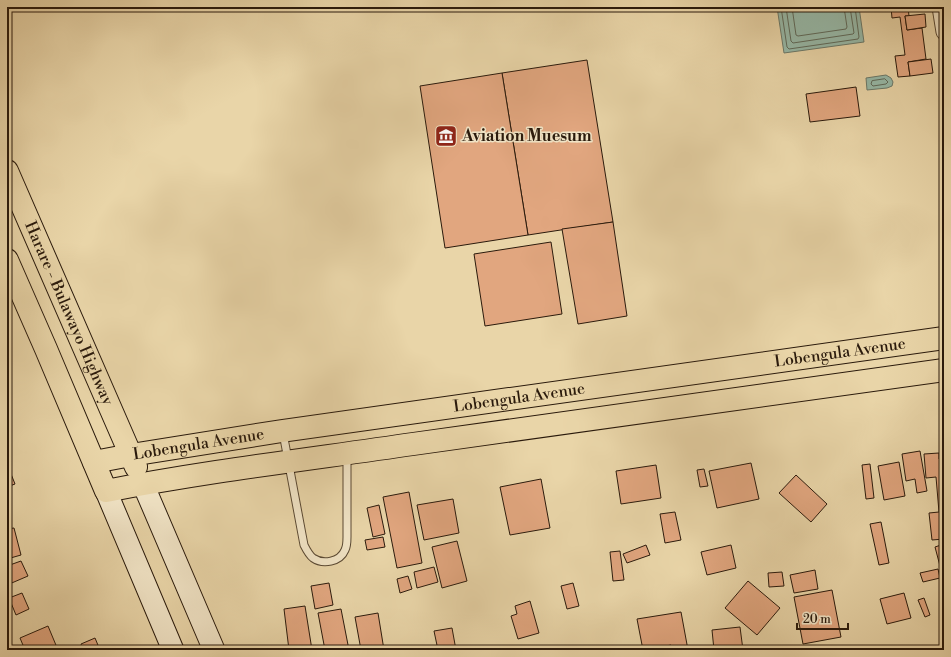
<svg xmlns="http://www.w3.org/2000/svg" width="951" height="657" font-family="'Libre Bodoni',serif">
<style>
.water{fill:#97b9a8;stroke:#6b796a}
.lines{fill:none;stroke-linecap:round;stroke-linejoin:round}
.shore{stroke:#606a5a;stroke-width:1}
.building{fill:#e1a67f;stroke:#2a1a0c}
.lane-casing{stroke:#5a4933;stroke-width:9}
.street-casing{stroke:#5a4933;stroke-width:17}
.secondary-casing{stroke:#2a1a0c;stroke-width:23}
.highway-casing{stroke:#2a1a0c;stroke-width:24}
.lane{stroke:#f1e4c6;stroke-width:7}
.street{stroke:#f1e4c6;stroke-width:15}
.secondary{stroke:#f1e4c6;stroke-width:21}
.highway{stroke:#e9d5a8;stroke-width:22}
.labels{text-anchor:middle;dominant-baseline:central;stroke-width:3;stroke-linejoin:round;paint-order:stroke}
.poi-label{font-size:16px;font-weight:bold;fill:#2a1a0c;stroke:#f1e4c6;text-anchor:start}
.street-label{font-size:16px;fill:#2a1a0c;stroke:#f1e4c6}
</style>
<rect width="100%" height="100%" fill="#e9d5a8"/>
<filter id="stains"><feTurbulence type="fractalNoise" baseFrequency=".005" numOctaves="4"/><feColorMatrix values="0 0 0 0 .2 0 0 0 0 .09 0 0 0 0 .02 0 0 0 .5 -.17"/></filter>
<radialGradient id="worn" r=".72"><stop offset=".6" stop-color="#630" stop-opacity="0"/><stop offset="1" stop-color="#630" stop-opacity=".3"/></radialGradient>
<g class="water">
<polygon points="777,7 859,7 864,42 784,53"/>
<polygon points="886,75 891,78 893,82 892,86 887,88 867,90 866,78"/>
</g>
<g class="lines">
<g class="shore">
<polyline points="781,7 787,47 789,49 858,39 859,37 855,7"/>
<polyline points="786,7 791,41 793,43 853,34 854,33 850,7"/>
<polyline points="792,7 796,35 798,36 846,29 847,27 844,7"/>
<polygon points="885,79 888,82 886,84 873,86 871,84 872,81"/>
</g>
</g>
<g class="building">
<polygon points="891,7 908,7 909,16 905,16 907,30 922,28 926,59 908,62 910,76 898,77 895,56 905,55 900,17 892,18"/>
<polygon points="925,14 926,27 907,30 905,16"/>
<polygon points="931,59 933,73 910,76 908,62"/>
<polygon points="587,60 613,222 528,235 502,73"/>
<polygon points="502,73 528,235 445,248 420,86"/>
<polygon points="856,87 860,116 810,122 806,94"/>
<polygon points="613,222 627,316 578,324 562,229"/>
<polygon points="551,242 562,314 485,326 474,254"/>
<polygon points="920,451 927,491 917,493 915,479 906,481 902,454"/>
<polygon points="939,453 939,459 944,458 944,539 932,540 929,513 939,512 936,477 926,478 924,454"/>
<polygon points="899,462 905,496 884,500 878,466"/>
<polygon points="751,463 759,499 717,508 709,471"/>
<polygon points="7,464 15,484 7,487"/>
<polygon points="870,464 874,498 866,499 862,465"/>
<polygon points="656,465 661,498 621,504 616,471"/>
<polygon points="704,469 708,486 700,487 697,470"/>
<polygon points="796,475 827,504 811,522 779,493"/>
<polygon points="541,479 550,528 510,535 500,487"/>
<polygon points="409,492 422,563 397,568 383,497"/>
<polygon points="453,499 459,533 424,540 417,505"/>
<polygon points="379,505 385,534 373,537 367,508"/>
<polygon points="675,512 681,540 665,543 660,514"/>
<polygon points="881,522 889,563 879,565 870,524"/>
<polygon points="14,528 21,555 7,559 7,529"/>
<polygon points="383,537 385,547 367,550 365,540"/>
<polygon points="457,541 467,581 442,588 432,547"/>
<polygon points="944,544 944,565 940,566 935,547"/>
<polygon points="646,545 650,555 627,563 623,554"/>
<polygon points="731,545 736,568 707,575 701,552"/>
<polygon points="620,551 624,580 613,581 610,552"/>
<polygon points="21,561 28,576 7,585 7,566"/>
<polygon points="434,567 438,582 417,588 414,572"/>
<polygon points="938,569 940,578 923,582 920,573"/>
<polygon points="815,570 818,589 794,593 790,575"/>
<polygon points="782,572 784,586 769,587 768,573"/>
<polygon points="408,576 412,589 400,593 397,579"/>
<polygon points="748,581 780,608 757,635 725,608"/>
<polygon points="329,583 333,605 315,609 311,586"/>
<polygon points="573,583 579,606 567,609 561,586"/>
<polygon points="832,590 841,637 803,644 794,597"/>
<polygon points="22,593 29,609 16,615 9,598"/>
<polygon points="904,593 911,618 887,624 880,599"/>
<polygon points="924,598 930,615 925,617 918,600"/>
<polygon points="530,601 539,633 518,639 511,616 517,614 515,606"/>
<polygon points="305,606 312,650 289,650 284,609"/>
<polygon points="341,609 349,650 325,650 318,613"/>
<polygon points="681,612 688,650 672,650 671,645 655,648 656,650 643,650 637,619"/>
<polygon points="378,613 384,650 361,650 355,617"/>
<polygon points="48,626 58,650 25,650 20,638"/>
<polygon points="740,627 743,650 714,650 712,630"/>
<polygon points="452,628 456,650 438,650 434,631"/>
<polygon points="95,638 100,650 83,650 81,644"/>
</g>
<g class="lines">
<g class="lane-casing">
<path id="lane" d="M 283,433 L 304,545 C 306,549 309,555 313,558 C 323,565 340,562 345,550 C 347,546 347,541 347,537 L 347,456"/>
</g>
<g class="street-casing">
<polyline id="street" points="940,7 944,32"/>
</g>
<g class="secondary-casing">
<g id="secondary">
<polyline points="143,484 214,650"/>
<polyline points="106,491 173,650"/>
</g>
</g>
<g class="highway-casing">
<g id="highway">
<path id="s1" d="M 7,171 L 136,467"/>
<path d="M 7,260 L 46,349 L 106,491 C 208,471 311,459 413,444 C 590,418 767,394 944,370"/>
<path id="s2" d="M 94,462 L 131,455 L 282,431 L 944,338"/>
</g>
</g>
<use href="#lane" class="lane"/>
<use href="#street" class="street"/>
<use href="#secondary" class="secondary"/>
<use href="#highway" class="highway"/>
</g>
<defs>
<g id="museum-square" transform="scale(1.15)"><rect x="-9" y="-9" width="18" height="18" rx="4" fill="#8f2418" stroke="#f1e4c6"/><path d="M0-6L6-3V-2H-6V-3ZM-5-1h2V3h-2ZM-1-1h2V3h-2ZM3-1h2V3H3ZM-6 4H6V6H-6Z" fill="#fff"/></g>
</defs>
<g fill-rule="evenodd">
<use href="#museum-square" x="446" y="136"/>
</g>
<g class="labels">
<g class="poi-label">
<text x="462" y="136">Aviation Muesum</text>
</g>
<g class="street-label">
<text stroke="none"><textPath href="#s1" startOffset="155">Harare - Bulawayo Highway</textPath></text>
<text stroke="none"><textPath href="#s2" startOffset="754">Lobengula Avenue</textPath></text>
<text stroke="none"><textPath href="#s2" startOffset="430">Lobengula Avenue</textPath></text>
<text stroke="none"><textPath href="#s2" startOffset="106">Lobengula Avenue</textPath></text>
</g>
</g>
<rect width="951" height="657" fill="none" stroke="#e9d5a8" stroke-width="24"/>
<rect x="8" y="8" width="935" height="641" fill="none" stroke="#2a1a0c" stroke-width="2"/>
<rect x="12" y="12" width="927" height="633" fill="none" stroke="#2a1a0c"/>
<path d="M797 623v6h51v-6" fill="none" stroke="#2a1a0c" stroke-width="2"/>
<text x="803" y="623" font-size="12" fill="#2a1a0c" stroke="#f1e4c6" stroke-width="3" paint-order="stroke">20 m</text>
<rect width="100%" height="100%" filter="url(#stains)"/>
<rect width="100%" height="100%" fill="url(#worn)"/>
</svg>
